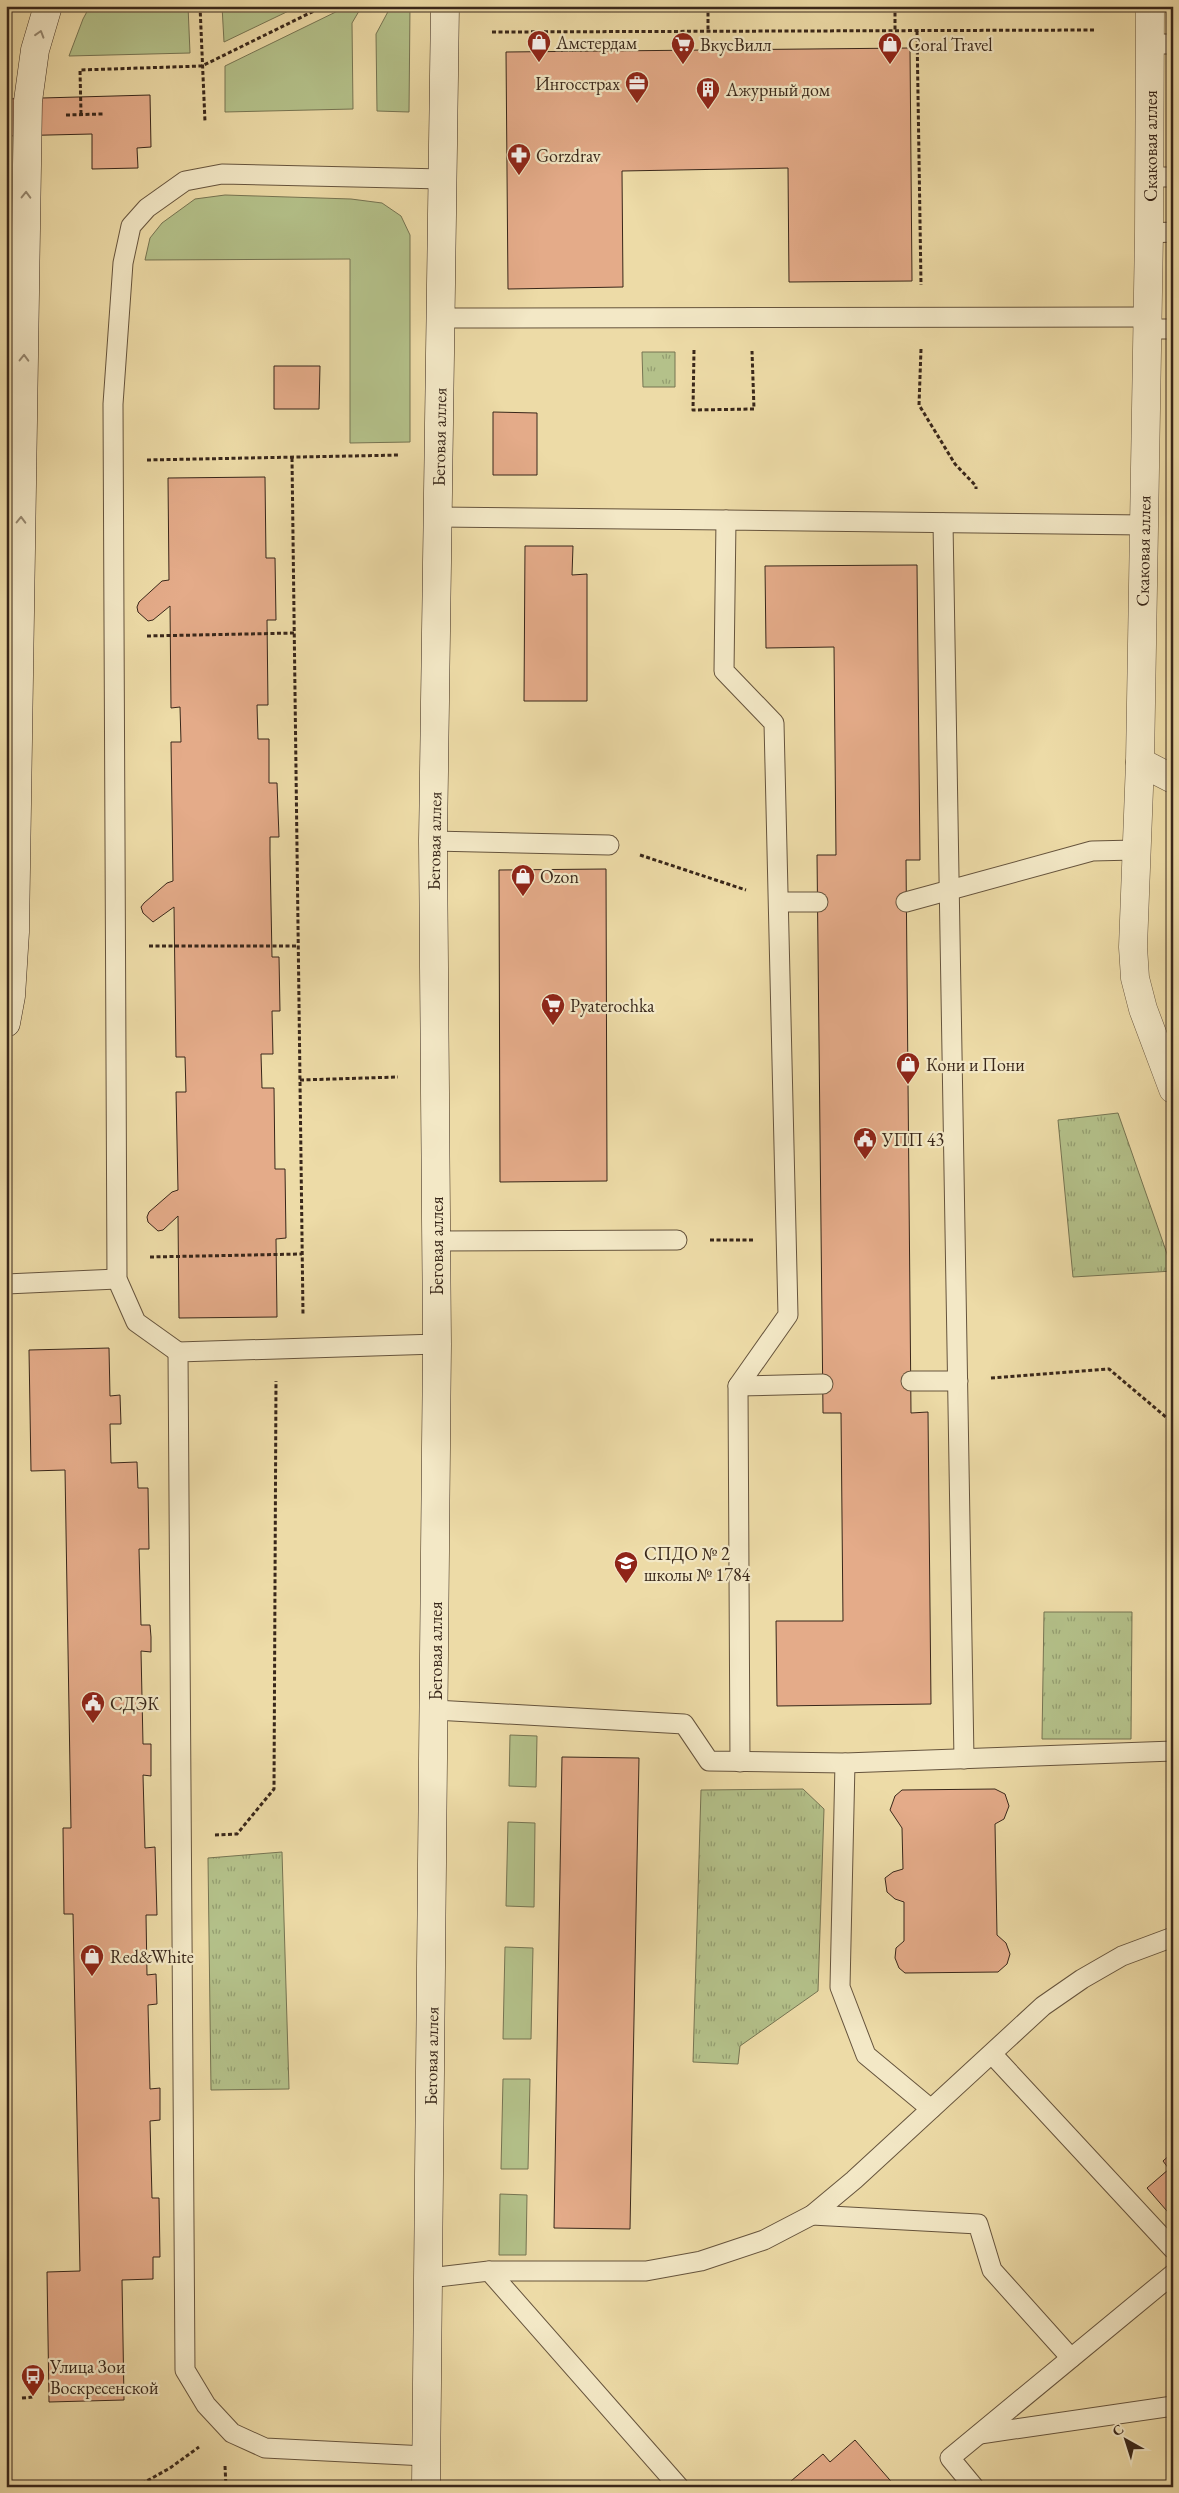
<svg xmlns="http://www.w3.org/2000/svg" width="1179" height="2493" font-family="'EB Garamond',serif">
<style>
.grass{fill:#b4c18a;stroke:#767452}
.park{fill:url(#park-tufts);stroke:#767452}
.building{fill:#e4ab89;stroke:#39271a}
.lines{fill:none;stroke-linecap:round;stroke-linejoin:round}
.lane-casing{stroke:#66543d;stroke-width:21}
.street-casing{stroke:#66543d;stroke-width:29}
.secondary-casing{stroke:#39271a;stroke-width:29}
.path{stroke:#39271a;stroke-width:3;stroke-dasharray:4 2.5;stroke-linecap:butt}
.lane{stroke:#f3e8c6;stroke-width:19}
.street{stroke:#f3e8c6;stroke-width:28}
.secondary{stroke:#f3e8c6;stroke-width:28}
.oneway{stroke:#968870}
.labels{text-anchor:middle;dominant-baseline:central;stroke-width:4.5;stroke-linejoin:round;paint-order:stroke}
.poi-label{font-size:18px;fill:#39271a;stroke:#f3e8c6;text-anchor:start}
.street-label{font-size:18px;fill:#39271a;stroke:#f3e8c6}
</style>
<defs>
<pattern id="park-tufts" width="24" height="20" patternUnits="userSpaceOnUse" patternTransform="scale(1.25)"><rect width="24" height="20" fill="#b4c18a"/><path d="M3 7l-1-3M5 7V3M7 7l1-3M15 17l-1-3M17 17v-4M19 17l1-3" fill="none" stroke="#939d70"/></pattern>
</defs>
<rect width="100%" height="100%" fill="#eddba7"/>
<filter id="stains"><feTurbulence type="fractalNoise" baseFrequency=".004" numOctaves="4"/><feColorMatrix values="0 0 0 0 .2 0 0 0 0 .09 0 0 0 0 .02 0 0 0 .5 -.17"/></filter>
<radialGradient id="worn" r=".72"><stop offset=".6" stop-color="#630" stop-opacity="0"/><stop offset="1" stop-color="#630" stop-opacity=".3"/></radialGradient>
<g class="grass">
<polygon points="90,6 188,6 190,53 69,56 83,19"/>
<polygon points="222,6 299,6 224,42"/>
<polygon points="348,6 362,6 352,23 353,109 225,112 225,66"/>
<polygon points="391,6 410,6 409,112 377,111 376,34"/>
<polygon points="225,195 351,199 382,203 401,216 410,235 410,442 350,443 350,259 145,260 150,238 162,223 195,199"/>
<polygon points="510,1735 537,1736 536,1787 509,1786"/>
<polygon points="508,1822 535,1823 534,1907 506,1906"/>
<polygon points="505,1947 533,1948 531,2039 503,2039"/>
<polygon points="503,2079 530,2079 528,2169 501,2169"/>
<polygon points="500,2194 527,2195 526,2255 499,2255"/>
</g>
<g class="park">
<polygon points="642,352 675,352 675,387 643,387"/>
<polygon points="1118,1113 1173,1271 1073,1277 1058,1120"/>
<polygon points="1044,1612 1132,1612 1131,1739 1042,1739"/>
<polygon points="803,1789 824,1809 818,1991 740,2046 738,2064 693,2062 701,1790"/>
<polygon points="282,1852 289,2089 211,2090 208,1858"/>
</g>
<g class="building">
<polygon points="910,48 912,281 789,282 788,168 622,171 623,287 508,289 506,52"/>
<polygon points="150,95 151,147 137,148 138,168 92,169 92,134 6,136 6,99"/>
<polygon points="274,366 320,366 319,409 274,409"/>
<polygon points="493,412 537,413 537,475 493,475"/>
<polygon points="265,477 266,558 275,558 276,620 267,620 268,705 257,705 258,739 269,739 269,783 277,783 279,837 270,837 270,854 272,957 279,957 280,1011 272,1011 273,1054 261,1054 262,1088 274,1088 275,1169 285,1169 286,1238 276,1239 277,1317 179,1318 178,1216 163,1230 158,1231 148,1222 147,1217 149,1212 172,1192 178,1190 176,1092 186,1092 185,1057 176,1057 174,907 153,922 143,913 141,907 144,903 167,883 173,881 171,742 181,742 180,707 171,708 170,606 153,620 148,621 138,612 137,607 139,602 162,581 169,580 168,478"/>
<polygon points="525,546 573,546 572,575 587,574 587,701 524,701"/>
<polygon points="917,565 920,860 906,860 911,1413 928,1412 931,1704 777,1706 776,1621 843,1621 841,1413 823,1413 817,855 836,855 834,647 766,648 765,566"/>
<polygon points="606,869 607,1181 500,1182 499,870"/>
<polygon points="109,1348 110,1396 120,1395 121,1424 110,1424 111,1463 137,1462 138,1488 148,1488 149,1549 139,1549 141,1625 150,1625 151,1637 151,1652 141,1651 143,1744 151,1744 151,1776 143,1775 145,1848 155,1847 157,1915 146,1915 147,1975 156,1974 157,2004 148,2005 150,2089 160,2088 160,2120 150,2121 152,2198 159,2198 160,2257 153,2257 153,2279 122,2280 124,2400 49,2402 47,2272 80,2271 73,1914 64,1914 63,1828 71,1828 65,1470 31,1471 29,1350"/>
<polygon points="562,1757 639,1758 630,2229 554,2228"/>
<polygon points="995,1789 1005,1794 1009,1806 1004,1819 995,1824 997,1935 1006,1943 1010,1954 1007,1964 998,1972 905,1973 899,1968 895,1958 896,1948 904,1941 904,1902 895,1899 887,1892 885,1878 893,1872 903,1869 902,1828 890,1810 895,1796 902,1790"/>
<polygon points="1173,2152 1173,2218 1147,2188 1169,2169 1163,2161"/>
<polygon points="855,2440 896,2487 796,2487 791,2481 823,2454 830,2462"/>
</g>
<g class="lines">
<g class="lane-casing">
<g id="lane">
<polyline points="1151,44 1173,44"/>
<polyline points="1150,177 1173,177"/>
<polyline points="1149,233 1173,232"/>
<polyline points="441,318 1148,317"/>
<polyline points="1147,329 1173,329"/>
<polyline points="437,517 726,520"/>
<polyline points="943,523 964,1759"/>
<polyline points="433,841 609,845"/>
<polyline points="780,902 818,902"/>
<polyline points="906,902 1092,851 1135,850"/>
<polyline points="436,1241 677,1240"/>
<polyline points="6,1284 117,1279"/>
<polyline points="178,1352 136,1322 117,1279 113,404 123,263 131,226 147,208 185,181 222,174 443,179"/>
<polyline points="911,1381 958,1381"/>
<polyline points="738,1386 823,1384"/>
<polyline points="435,1710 684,1724 709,1761 845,1763 1173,1751"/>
<polyline points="740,1762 738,1386 788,1315 774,723 724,671 726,520 1144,525"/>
<polyline points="845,1763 840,1987 866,2055 931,2109"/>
<polyline points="992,2054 1173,2249"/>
<polyline points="812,2215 978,2224 992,2270 1071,2358"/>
<polyline points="489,2271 679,2487"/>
<polyline points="429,2278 489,2271 646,2271 701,2261 764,2240 812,2215 854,2180 1043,2006 1082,1979 1122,1956 1173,1937"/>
<polyline points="980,2434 1173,2406"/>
<polyline points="426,2456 265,2448 232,2433 206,2405 185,2370 178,1352 437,1344"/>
<polyline points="974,2487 950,2458 1173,2274"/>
</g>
</g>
<g class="street-casing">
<g id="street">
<polyline points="1150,6 1149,233 1140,762 1133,947 1135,978 1143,1009 1173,1089"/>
<polyline points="1140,762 1173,779"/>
</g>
</g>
<g class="secondary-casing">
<g id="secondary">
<polyline points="6,1023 11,996 15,932 28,101 35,50 48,6"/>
<polyline points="426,2487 437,1344 433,841 445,6"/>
</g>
</g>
<g class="path">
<polyline points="200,6 205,122"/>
<polyline points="708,6 708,31"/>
<polyline points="895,6 895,30"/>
<polyline points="917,31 921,285"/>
<polyline points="492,32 1096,30"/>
<polyline points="81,114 80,70 202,66 324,6"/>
<polyline points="66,115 103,114"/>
<polyline points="921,349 919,405 955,464 976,486 976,489"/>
<polyline points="694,350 693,410 754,409 752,351"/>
<polyline points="292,458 303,1315"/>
<polyline points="147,460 400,455"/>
<polyline points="147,636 295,633"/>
<polyline points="640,855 746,890"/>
<polyline points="149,946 298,946"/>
<polyline points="300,1080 398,1077"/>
<polyline points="710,1240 754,1240"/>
<polyline points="150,1257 302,1254"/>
<polyline points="991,1378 1109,1369 1173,1423"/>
<polyline points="215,1835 237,1834 274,1789 276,1381"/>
<polyline points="22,2398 33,2397"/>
<polyline points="225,2466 226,2487"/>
<polyline points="136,2487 170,2468 199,2447"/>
</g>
<use href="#lane" class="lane"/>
<use href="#street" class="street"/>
<use href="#secondary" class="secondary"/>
</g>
<defs><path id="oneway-chevron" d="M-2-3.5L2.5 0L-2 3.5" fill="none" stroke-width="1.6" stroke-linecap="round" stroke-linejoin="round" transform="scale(1.25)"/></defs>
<g class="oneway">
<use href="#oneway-chevron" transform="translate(40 34) rotate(-73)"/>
<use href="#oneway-chevron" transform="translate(26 195) rotate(-89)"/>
<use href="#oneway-chevron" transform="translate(24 358) rotate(-89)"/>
<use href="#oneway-chevron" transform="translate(21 520) rotate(-89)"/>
</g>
<defs>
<g id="shop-pin" transform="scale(1.25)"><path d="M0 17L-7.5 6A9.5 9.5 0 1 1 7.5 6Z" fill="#8f2418" stroke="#f3e8c6"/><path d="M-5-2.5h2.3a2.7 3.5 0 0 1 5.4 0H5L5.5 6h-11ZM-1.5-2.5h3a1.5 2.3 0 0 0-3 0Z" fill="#fff"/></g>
<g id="supermarket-pin" transform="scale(1.25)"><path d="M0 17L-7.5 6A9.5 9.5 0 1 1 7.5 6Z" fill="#8f2418" stroke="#f3e8c6"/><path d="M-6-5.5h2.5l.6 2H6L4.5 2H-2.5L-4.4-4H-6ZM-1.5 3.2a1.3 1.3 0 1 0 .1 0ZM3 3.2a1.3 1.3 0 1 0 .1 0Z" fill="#fff"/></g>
<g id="office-pin" transform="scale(1.25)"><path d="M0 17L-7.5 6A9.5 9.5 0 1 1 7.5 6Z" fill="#8f2418" stroke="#f3e8c6"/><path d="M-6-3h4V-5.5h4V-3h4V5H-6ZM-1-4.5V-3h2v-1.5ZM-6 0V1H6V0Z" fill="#fff"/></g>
<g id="building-pin" transform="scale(1.25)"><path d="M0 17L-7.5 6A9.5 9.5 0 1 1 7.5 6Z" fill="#8f2418" stroke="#f3e8c6"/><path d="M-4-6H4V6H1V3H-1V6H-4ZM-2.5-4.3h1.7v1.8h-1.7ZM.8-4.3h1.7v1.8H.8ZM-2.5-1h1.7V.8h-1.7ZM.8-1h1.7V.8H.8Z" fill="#fff"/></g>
<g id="pharmacy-pin" transform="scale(1.25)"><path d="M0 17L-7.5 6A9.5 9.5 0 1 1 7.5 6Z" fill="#8f2418" stroke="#f3e8c6"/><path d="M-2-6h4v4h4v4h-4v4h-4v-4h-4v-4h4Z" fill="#fff"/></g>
<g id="civic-pin" transform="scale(1.25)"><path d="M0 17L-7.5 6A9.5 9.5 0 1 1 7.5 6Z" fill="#8f2418" stroke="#f3e8c6"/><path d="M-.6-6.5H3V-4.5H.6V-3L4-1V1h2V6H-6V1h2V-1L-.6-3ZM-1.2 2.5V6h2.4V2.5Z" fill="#fff"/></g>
<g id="school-pin" transform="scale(1.25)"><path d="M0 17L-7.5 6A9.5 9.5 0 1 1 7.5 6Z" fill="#8f2418" stroke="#f3e8c6"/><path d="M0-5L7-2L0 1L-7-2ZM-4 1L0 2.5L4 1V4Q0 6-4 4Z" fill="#fff"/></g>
<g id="bus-pin" transform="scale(1.25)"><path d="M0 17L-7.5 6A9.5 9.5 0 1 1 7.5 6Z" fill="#8f2418" stroke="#f3e8c6"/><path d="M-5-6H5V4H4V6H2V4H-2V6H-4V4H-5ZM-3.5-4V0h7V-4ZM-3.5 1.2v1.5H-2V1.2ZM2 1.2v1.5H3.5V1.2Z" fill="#fff"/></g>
</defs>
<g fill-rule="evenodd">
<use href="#shop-pin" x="539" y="42"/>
<use href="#supermarket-pin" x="683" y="44"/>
<use href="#shop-pin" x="890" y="44"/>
<use href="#office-pin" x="637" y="83"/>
<use href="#building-pin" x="708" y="89"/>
<use href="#pharmacy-pin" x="519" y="155"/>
<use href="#shop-pin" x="523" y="876"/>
<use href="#supermarket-pin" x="553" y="1005"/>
<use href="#shop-pin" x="908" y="1064"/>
<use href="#civic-pin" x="865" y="1139"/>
<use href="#school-pin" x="626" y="1563"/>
<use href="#civic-pin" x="93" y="1703"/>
<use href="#shop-pin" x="92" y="1956"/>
<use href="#bus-pin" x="33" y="2376"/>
</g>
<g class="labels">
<g class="poi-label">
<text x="556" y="42">Амстердам</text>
<text x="700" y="44">ВкусВилл</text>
<text x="908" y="44">Coral Travel</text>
<text x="620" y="83" text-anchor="end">Ингосстрах</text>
<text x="726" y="89">Ажурный дом</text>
<text x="536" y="155">Gorzdrav</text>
<text x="540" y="876">Ozon</text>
<text x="570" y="1005">Pyaterochka</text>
<text x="926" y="1064">Кони и Пони</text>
<text x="882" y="1139">УПП 43</text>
<text x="644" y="1553">СПДО № 2<tspan x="644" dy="21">школы № 1784</tspan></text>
<text x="110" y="1703">СДЭК</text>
<text x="110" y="1956">Red&amp;White</text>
<text x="50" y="2366">Улица Зои<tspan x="50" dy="21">Воскресенской</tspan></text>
</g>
<g class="street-label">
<text transform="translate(1150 146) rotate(-90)">Скаковая аллея</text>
<text transform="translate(439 437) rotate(-89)">Беговая аллея</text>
<text transform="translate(1143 551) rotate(-89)">Скаковая аллея</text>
<text transform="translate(434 841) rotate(-89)">Беговая аллея</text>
<text transform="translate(436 1246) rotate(-90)">Беговая аллея</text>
<text transform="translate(435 1651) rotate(-90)">Беговая аллея</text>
<text transform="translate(431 2056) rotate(-89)">Беговая аллея</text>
</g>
</g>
<rect width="1179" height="2493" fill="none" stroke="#eddba7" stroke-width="25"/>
<rect x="8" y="8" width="1164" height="2478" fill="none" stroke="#39271a" stroke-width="2.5"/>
<rect x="12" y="12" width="1154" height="2468" fill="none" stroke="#39271a"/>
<g transform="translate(1126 2440) rotate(321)" stroke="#f3e8c6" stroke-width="4" paint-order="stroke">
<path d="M0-4L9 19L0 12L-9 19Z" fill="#39271a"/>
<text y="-8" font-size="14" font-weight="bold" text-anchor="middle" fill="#39271a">С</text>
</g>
<rect width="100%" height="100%" filter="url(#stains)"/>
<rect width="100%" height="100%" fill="url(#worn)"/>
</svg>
